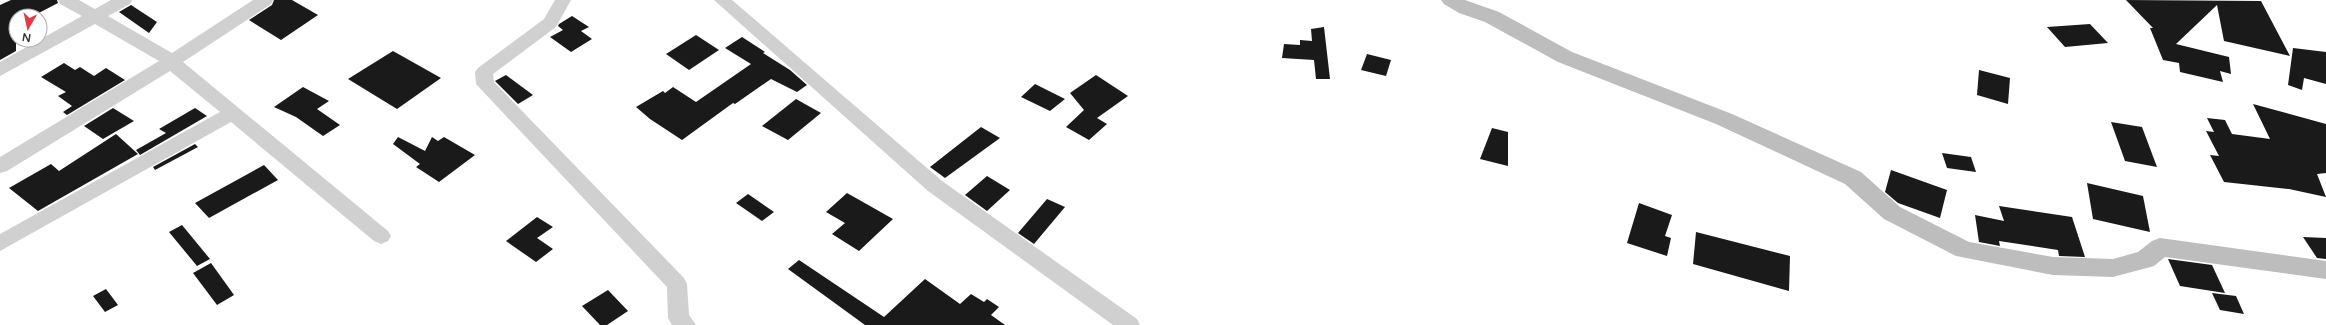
<svg xmlns="http://www.w3.org/2000/svg" width="2326" height="325" font-family="'Varela Round',sans-serif">
<style>
.building{fill:#1a1a1a}
.lines{fill:none;stroke-linecap:round;stroke-linejoin:round}
.street{fill:#d0d0d0;fill-rule:evenodd}
.secondary{fill:#bdbdbd;fill-rule:evenodd}
</style>
<rect width="100%" height="100%" fill="#fff"/>
<g class="building">
<polygon points="11,0 57,0 58,3 33,16 16,16 16,51 0,60 0,5"/>
<polygon points="274,0 292,0 318,15 281,40 249,20 272,5"/>
<polygon points="2126,0 2261,1 2290,56 2224,41 2217,5 2176,44 2229,57 2231,74 2220,71 2223,82 2180,72 2179,63 2163,60 2150,28 2153,28"/>
<polygon points="131,5 157,22 149,33 119,12"/>
<polygon points="572,16 589,27 581,31 592,39 571,52 550,37 563,30 558,26 559,24"/>
<polygon points="2090,24 2108,43 2065,47 2047,27"/>
<polygon points="1324,27 1330,79 1316,79 1314,60 1282,58 1284,44 1300,45 1300,40 1312,41 1311,29"/>
<polygon points="696,35 719,50 689,70 666,54"/>
<polygon points="742,37 765,52 763,53 790,70 807,85 797,92 771,79 735,104 733,103 682,140 650,119 636,107 663,91 665,93 673,87 696,102 751,64 725,48"/>
<polygon points="2293,48 2326,52 2326,84 2304,78 2302,90 2288,85"/>
<polygon points="393,51 441,78 397,109 348,79"/>
<polygon points="1367,54 1391,60 1386,76 1361,70"/>
<polygon points="64,63 75,70 80,67 94,76 106,68 125,80 67,115 63,112 72,106 58,96 66,92 41,77"/>
<polygon points="1979,70 2010,78 2008,104 1977,95"/>
<polygon points="506,75 533,95 518,104 495,81"/>
<polygon points="1096,75 1128,96 1097,118 1107,124 1089,140 1066,127 1084,110 1070,93"/>
<polygon points="1035,84 1065,99 1050,111 1021,97"/>
<polygon points="303,87 329,101 317,109 340,125 323,136 296,117 274,107"/>
<polygon points="796,99 821,113 788,140 762,126"/>
<polygon points="2253,104 2326,124 2326,173 2317,174 2326,197 2289,189 2224,182 2210,155 2219,156 2206,131 2214,132 2207,118 2225,120 2232,134 2270,139"/>
<polygon points="113,108 134,121 103,139 84,126"/>
<polygon points="195,108 207,116 140,155 136,150 166,133 159,129"/>
<polygon points="2111,122 2142,127 2157,167 2125,161"/>
<polygon points="981,127 1000,138 945,178 930,167"/>
<polygon points="1492,128 1508,132 1508,166 1480,159"/>
<polygon points="116,134 138,154 38,211 9,188 51,164 59,171"/>
<polygon points="398,137 425,151 432,137 438,141 444,137 475,155 439,182 416,167 420,164 393,144"/>
<polygon points="195,144 198,147 155,170 153,167"/>
<polygon points="1942,153 1971,157 1976,172 1947,168"/>
<polygon points="264,165 278,180 209,218 195,203"/>
<polygon points="1891,170 1947,190 1940,218 1898,203 1885,192"/>
<polygon points="987,176 1010,190 987,211 965,195"/>
<polygon points="2087,183 2143,196 2150,232 2093,219"/>
<polygon points="847,193 893,219 859,251 832,234 845,223 826,212"/>
<polygon points="748,194 774,212 762,221 736,203"/>
<polygon points="1047,199 1065,207 1034,244 1018,233"/>
<polygon points="1639,203 1672,215 1665,236 1671,238 1667,256 1627,243"/>
<polygon points="1999,206 2072,217 2085,257 2059,256 2058,250 1999,241 2000,246 1979,242 1975,215 2004,221"/>
<polygon points="537,217 553,227 537,238 553,249 536,262 506,241"/>
<polygon points="182,225 210,259 197,266 169,232"/>
<polygon points="1696,232 1790,256 1789,291 1693,264"/>
<polygon points="2303,237 2326,238 2326,259 2317,258"/>
<polygon points="2168,259 2212,265 2225,293 2180,286"/>
<polygon points="799,260 884,317 925,279 960,304 971,294 984,302 987,299 999,307 991,315 1005,325 865,325 788,269"/>
<polygon points="211,263 234,295 217,305 193,273"/>
<polygon points="106,289 118,305 105,312 93,296"/>
<polygon points="608,290 628,311 607,325 600,325 582,306"/>
<polygon points="2212,293 2236,296 2244,314 2220,310"/>
</g>
<g class="lines">
<g class="street">
<polygon points="58,0 79,0 95,9 111,0 132,0 130,4 108,16 172,53 253,0 273,0 271,4 183,62 388,231 391,236 388,241 381,244 374,241 231,122 0,251 0,234 220,112 170,71 7,171 0,173 0,157 159,61 95,24 0,76 0,62 82,16 60,4"/>
<polygon points="555,0 571,0 556,27 493,74 494,82 684,278 687,284 689,315 696,325 672,325 668,318 667,287 476,84 475,72 478,68 544,19"/>
<polygon points="714,0 732,0 942,181 1137,319 1140,325 1113,325 928,191"/>
</g>
<polygon class="secondary" points="1441,0 1465,0 1499,12 1572,52 1732,114 1861,172 1900,207 1969,242 2053,257 2113,259 2138,252 2152,241 2160,238 2326,261 2326,279 2165,257 2154,266 2113,277 2053,275 1956,256 1884,219 1845,184 1716,124 1558,62 1485,22 1459,13 1444,4"/>
</g>
<g transform="translate(28 28) rotate(189)"><circle r="19" fill="#ffffff" stroke="#adadad"/>
<path d="M0-3L7 15L0 10L-7 15Z" fill="#e63946"/>
<text y="-6" font-size="11" font-weight="bold" text-anchor="middle" fill="#333333">N</text>
</g>
</svg>
